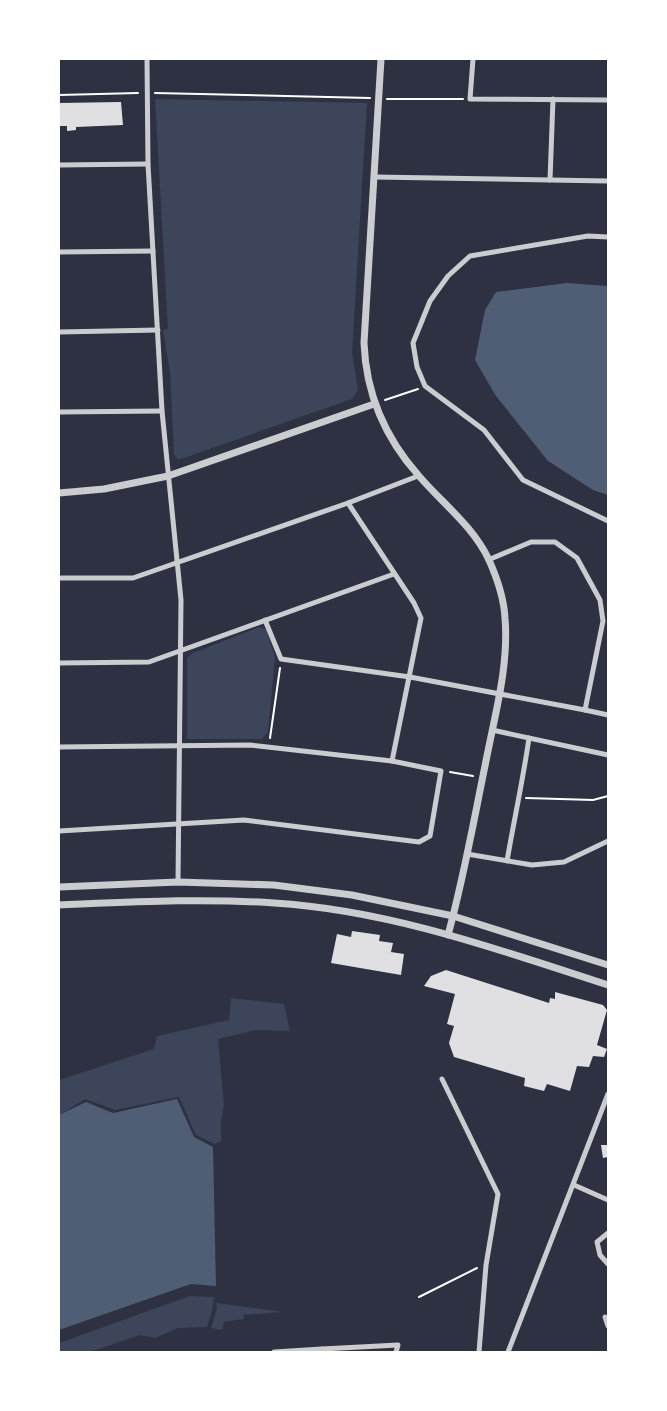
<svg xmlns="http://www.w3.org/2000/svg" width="667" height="1411" font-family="Inter,sans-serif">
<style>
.green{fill:#3c4559}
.water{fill:#4f5d75}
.building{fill:#e0e0e3}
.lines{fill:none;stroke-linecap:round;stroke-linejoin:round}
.path{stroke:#fff;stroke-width:2}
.minor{stroke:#caccd0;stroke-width:5}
.tertiary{stroke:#caccd0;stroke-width:7}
</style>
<rect width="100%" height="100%" fill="#2d3142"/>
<g class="green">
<polygon points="155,99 367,103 352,353 358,390 352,399 178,460 174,455 170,372 163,330 168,329"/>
<polygon points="259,627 266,629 275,657 268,732 262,739 187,739 187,658 193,653"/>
<polygon points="231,998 284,1004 290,1031 256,1030 218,1039 224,1105 221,1121 221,1141 215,1144 196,1135 179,1097 115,1110 85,1099 59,1115 59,1080 154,1049 157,1036 229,1020"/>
<polygon points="190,1296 214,1297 212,1311 207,1327 178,1328 155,1338 140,1335 90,1352 59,1352 59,1343"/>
<polygon points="216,1303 283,1312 243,1315 244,1319 224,1322 222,1330 211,1328 217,1308"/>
</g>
<g class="water">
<polygon points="567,283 608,286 608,495 593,490 548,461 496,396 475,360 485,310 496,292"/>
<polygon points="177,1099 194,1137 213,1147 216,1286 191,1284 59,1330 59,1115 86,1102 113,1113"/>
</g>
<g class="building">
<polygon points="121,102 123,125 76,127 76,130 67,131 67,126 59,126 59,103"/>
<polygon points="352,931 380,935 379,941 393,943 391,952 404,954 401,975 331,963 337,934 351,937"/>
<polygon points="446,970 549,1003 550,998 555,999 555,992 603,1005 607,1010 597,1045 607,1049 604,1057 593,1056 589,1067 577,1066 570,1091 547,1084 544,1091 524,1086 525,1078 454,1057 449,1043 454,1026 447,1024 455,994 424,986 431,976"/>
<polygon points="601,1145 608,1145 608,1157 603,1158"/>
</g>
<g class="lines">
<g class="path">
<polyline points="155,93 370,98"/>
<polyline points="59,95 138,93"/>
<polyline points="387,99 463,99"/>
<polyline points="385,400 418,389"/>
<polyline points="270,738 280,668"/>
<polyline points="450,772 473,776"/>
<polyline points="526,798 593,800 608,796"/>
<polyline points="419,1297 477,1268"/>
</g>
<g class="minor">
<polyline points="147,59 148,164 162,411 181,600 178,882"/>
<polyline points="473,59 470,99 608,100"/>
<polyline points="59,165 148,164"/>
<polyline points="375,177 608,181"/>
<polyline points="550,180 553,99"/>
<polyline points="608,237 588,236 470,256 448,276 430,301 413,343 417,367 425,386 484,430 523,480 608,521"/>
<polyline points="59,252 153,251"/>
<polyline points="59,332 158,330"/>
<polyline points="59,412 162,411"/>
<polyline points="59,578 133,578 348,503 418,476"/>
<polyline points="265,620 281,659 410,677 585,710 603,621 600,600 577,558 555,542 531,542 488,560"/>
<polyline points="59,663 149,662 394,574"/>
<polyline points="585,710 608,715"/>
<polyline points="492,730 608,755"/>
<polyline points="59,747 250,745 392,761 421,618 414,603 348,503"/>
<polyline points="59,831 244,820 419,842 430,836 441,771 392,761"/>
<polyline points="467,854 532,865 564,862 608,841"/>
<path d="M 507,861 C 514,820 523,780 529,738"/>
<polyline points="442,1079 498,1194 486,1265 479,1352"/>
<polyline points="574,1185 608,1200"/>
<polyline points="608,1233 597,1242 600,1255 608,1264"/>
<polyline points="608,1318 605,1317 608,1326"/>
<polyline points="274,1352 322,1349"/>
<polyline points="322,1352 322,1349 398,1345 396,1352"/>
<polyline points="508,1352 608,1094"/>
</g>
<g class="tertiary">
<path d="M 381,59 L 364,343 C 366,394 385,438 419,476 C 443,504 473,526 489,560 C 497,578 504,599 505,618 C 509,666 495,714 486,761 C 474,819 464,877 448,935"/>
<polyline points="59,493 104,489 168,476 374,404"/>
<polyline points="59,887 178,882 274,885 352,895 453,916 608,965"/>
<path d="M 59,905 C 131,902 202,898 274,903 C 389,910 500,950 608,985"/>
</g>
</g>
<rect width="667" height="1411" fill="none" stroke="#ffffff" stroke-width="120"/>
</svg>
